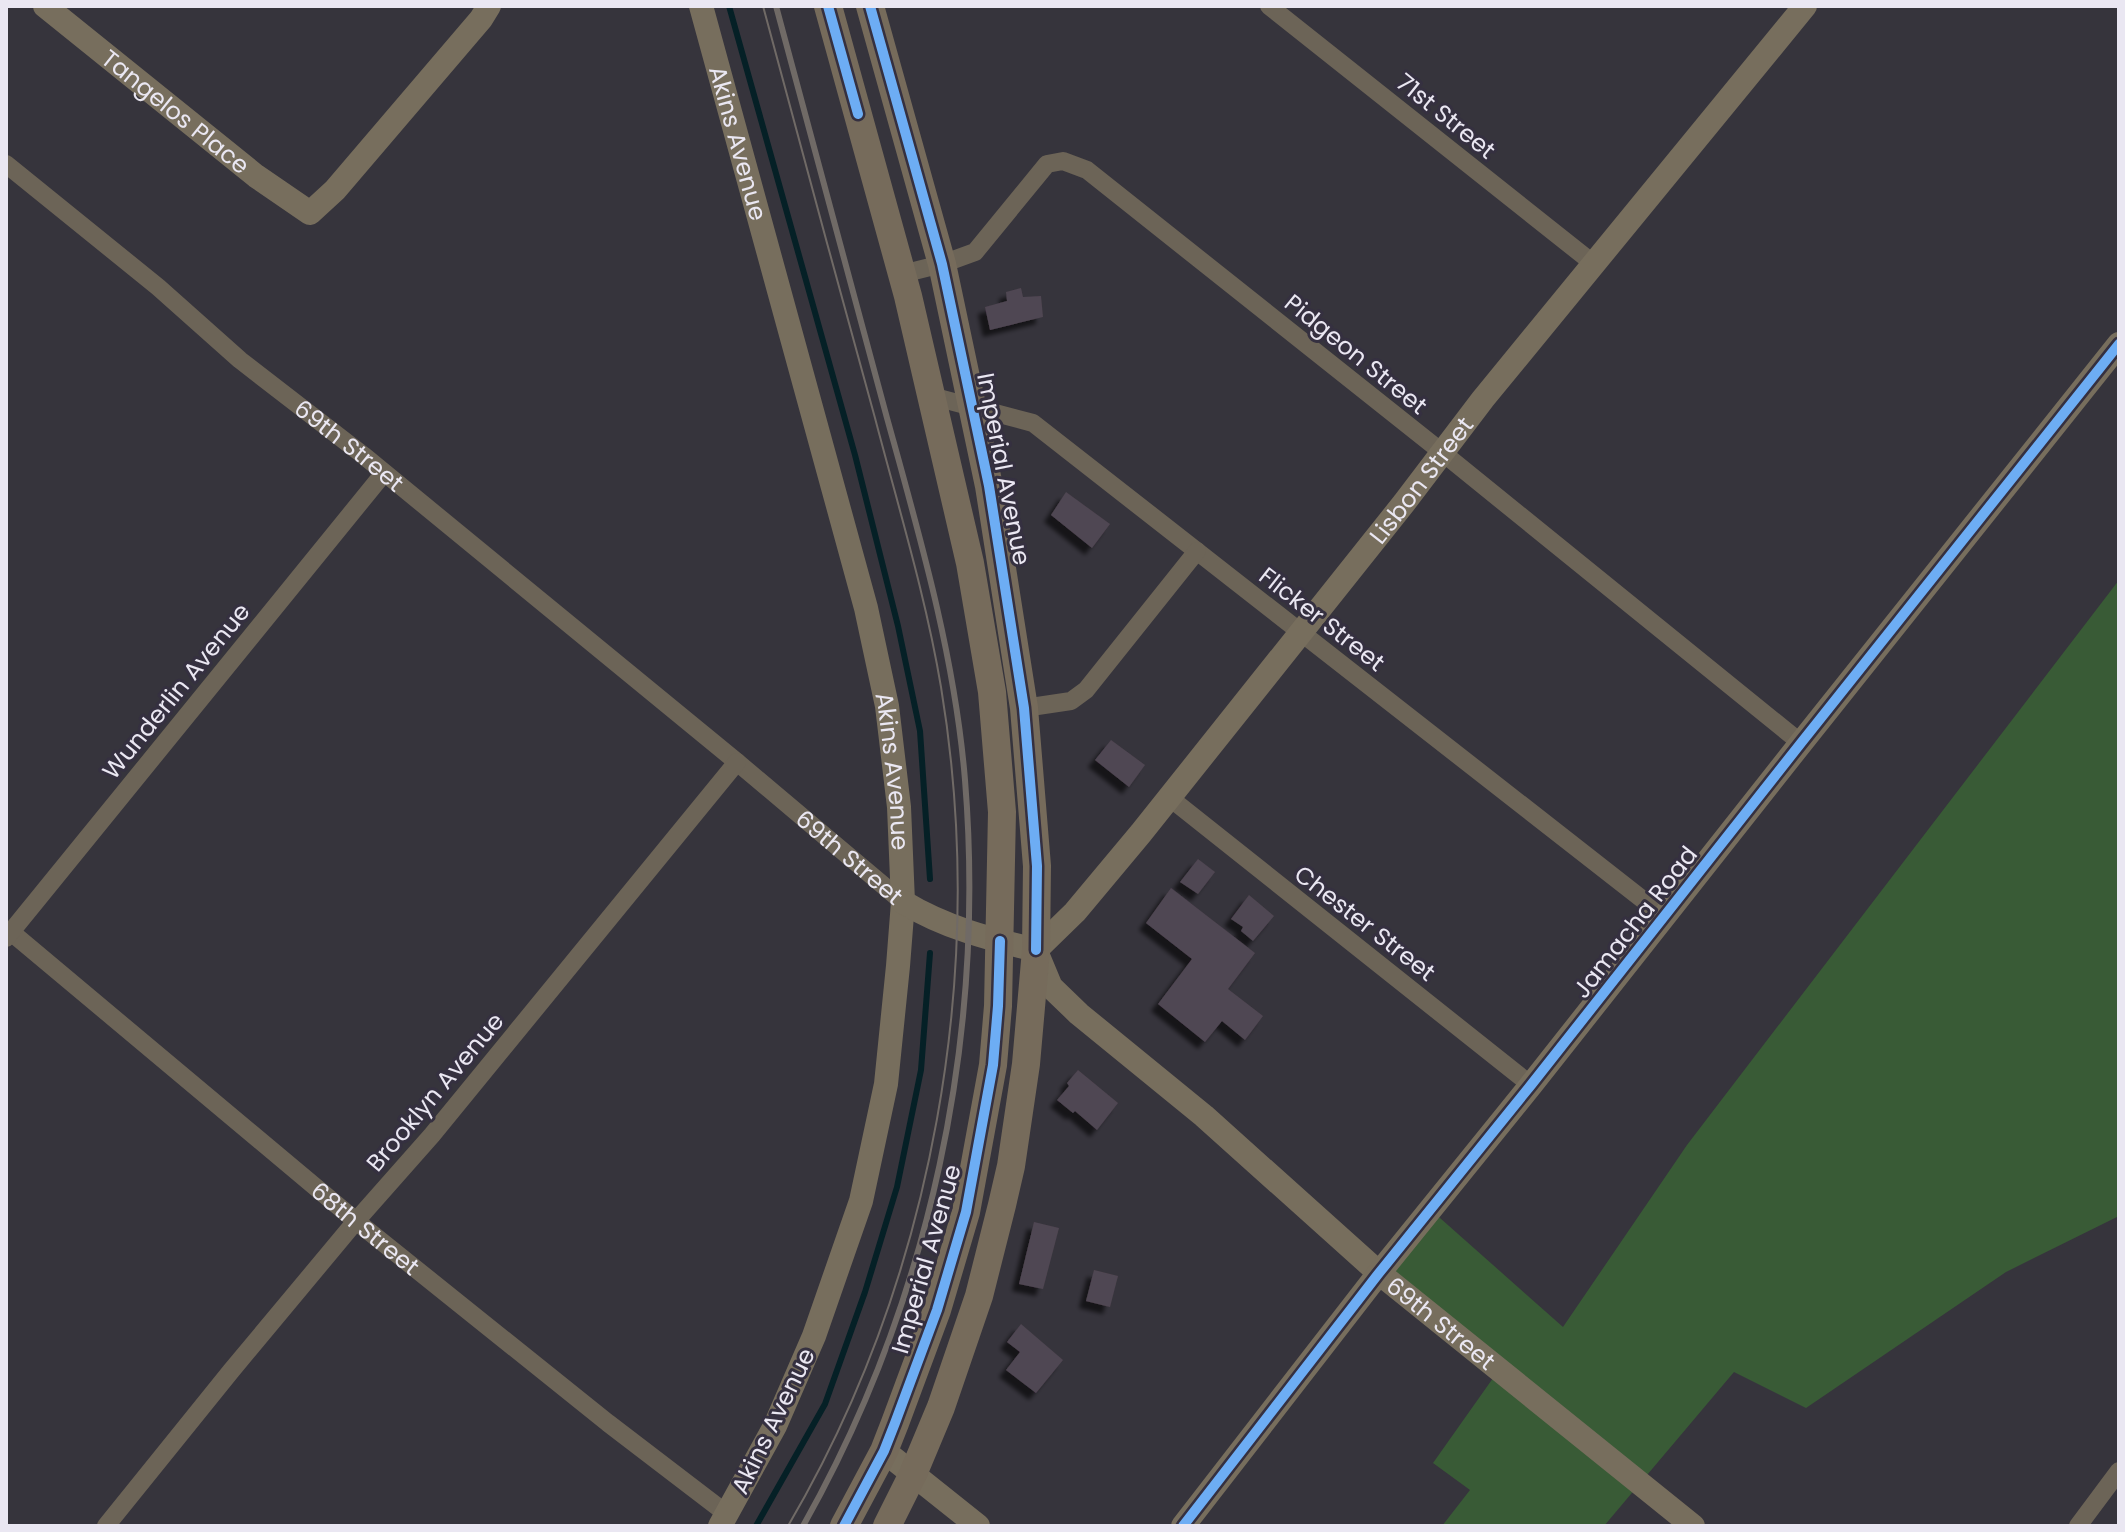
<svg xmlns="http://www.w3.org/2000/svg" width="2125" height="1532" font-family="Poppins,sans-serif">
<style>
.green{fill:#395b36}
.lines{fill:none;stroke-linecap:round;stroke-linejoin:round}
.stream{stroke:#052026;stroke-width:6}
.building{fill:#504652;filter:url(#shadow)}
.street{stroke:#6c6457;stroke-width:18}
.secondary{stroke:#776e5d;stroke-width:24}
.primary{stroke:#766b5b;stroke-width:28}
.tram{stroke:#706a66;stroke-width:2}
.rail{stroke:#706a66;stroke-width:6}
.cycleway-casing{stroke:#353040;stroke-width:15}
.cycleway{stroke:#6dadf4;stroke-width:10}
.labels{text-anchor:middle;dominant-baseline:central;stroke-width:6;stroke-linejoin:round;paint-order:stroke}
.street-label{font-size:24px;fill:#eae7f2;stroke:#353040}
</style>
<defs>
<filter id="shadow"><feDropShadow dx="-7" dy="7" stdDeviation="2" flood-color="#0009"/></filter>
</defs>
<rect width="100%" height="100%" fill="#36343c"/>
<polygon class="green" points="2119,580 2119,1216 2006,1272 1806,1408 1734,1372 1604,1526 1442,1526 1470,1490 1433,1463 1503,1364 1379,1273 1431,1210 1563,1327 1687,1145"/>
<g class="lines">
<g class="stream">
<polyline points="729,6 855,455 898,626 920,731 930,879"/>
<polyline points="756,1526 825,1404 865,1292 897,1187 921,1070 930,953"/>
</g>
</g>
<g class="building">
<polygon points="1021,288 1023,297 1041,296 1043,317 990,330 985,307 1007,301 1006,292"/>
<polygon points="1066,492 1110,524 1092,548 1051,515"/>
<polygon points="1111,740 1145,765 1129,787 1095,760"/>
<polygon points="1198,859 1215,872 1198,894 1180,882"/>
<polygon points="1171,888 1255,953 1228,989 1263,1016 1245,1040 1222,1021 1205,1042 1158,1004 1192,959 1146,923"/>
<polygon points="1249,895 1274,916 1253,941 1241,931 1243,927 1231,919"/>
<polygon points="1078,1070 1118,1103 1097,1130 1075,1111 1073,1113 1057,1100 1069,1086 1067,1083"/>
<polygon points="1034,1222 1059,1228 1043,1289 1019,1284"/>
<polygon points="1094,1270 1118,1276 1110,1307 1086,1301"/>
<polygon points="1021,1324 1063,1360 1036,1393 1006,1370 1020,1352 1007,1342"/>
</g>
<g class="lines">
<g class="street">
<polyline points="1269,6 1594,264"/>
<path id="s1" d="M 6,164 L 158,287 L 240,360 L 363,455 L 737,762 L 903,902"/>
<polyline points="902,274 942,264 975,252 1047,164 1063,161 1087,170 1443,453 1801,743"/>
<polyline points="931,396 1033,423 1665,917"/>
<polyline points="1024,708 1071,701 1086,690 1197,551"/>
<polyline points="1170,798 1531,1085"/>
<path id="s2" d="M 11,932 L 356,1221 L 608,1423 L 727,1514"/>
<polyline points="6,938 384,473"/>
<polyline points="106,1526 231,1371 356,1221 432,1135 737,762"/>
<polyline points="2078,1526 2119,1471"/>
</g>
<g class="secondary">
<path id="s3" d="M 45,6 L 256,176 L 310,213 L 335,190 L 481,19 L 489,6"/>
<path id="s4" d="M 701,6 L 866,608 L 887,706 L 899,807 L 903,902 L 898,966 L 886,1084 L 861,1201 L 814,1336 L 775,1426 L 720,1526"/>
<path d="M 903,902 C 944,927 989,939 1036,950"/>
<path id="s5" d="M 1036,950 L 1075,912 L 1141,833 L 1404,503 L 1483,399 L 1805,6"/>
<path id="s6" d="M 1036,951 L 1051,987 L 1079,1014 L 1204,1116 L 1379,1273 L 1693,1526"/>
<polyline points="884,1451 978,1526"/>
<polyline points="1183,1526 1379,1273 1531,1085 1801,743 2119,344"/>
</g>
<g class="primary">
<polyline points="828,6 908,296 970,563 992,692 1002,812 998,1006 993,1065 966,1212 937,1310 895,1423 884,1451 844,1526"/>
<polyline points="870,6 942,264 989,486 1024,708 1037,866 1036,950 1026,1064 1011,1166 1002,1205 979,1296 941,1407 913,1474 887,1526"/>
</g>
<path class="tram" d="M 763,6 C 800,143 837,281 875,418 C 898,506 926,597 941,687 C 988,971 934,1277 788,1526"/>
<path class="rail" d="M 776,6 C 813,143 850,281 887,418 C 920,537 955,657 965,780 C 986,1038 930,1301 803,1526"/>
<g class="cycleway-casing">
<g id="cycleway">
<polyline points="828,6 858,114"/>
<polyline points="870,6 942,264 989,486 1024,708 1037,866 1036,950"/>
<polyline points="844,1526 884,1451 895,1423 937,1310 966,1212 993,1065 998,1006 1000,941"/>
<polyline points="1183,1526 1379,1273 1531,1085 1801,743 2119,344"/>
</g>
</g>
<use href="#cycleway" class="cycleway"/>
</g>
<g class="labels">
<g class="street-label">
<text stroke="none"><textPath href="#s3" startOffset="168">Tangelos Place</textPath></text>
<text transform="translate(1446 116) rotate(39)">71st Street</text>
<text stroke="none"><textPath href="#s4" startOffset="142">Akins Avenue</textPath></text>
<text transform="translate(1356 354) rotate(39)">Pidgeon Street</text>
<text stroke="none"><textPath href="#s1" startOffset="444">69th Street</textPath></text>
<text transform="translate(1004 469) rotate(79)">Imperial Avenue</text>
<text stroke="none"><textPath href="#s5" startOffset="608">Lisbon Street</textPath></text>
<text transform="translate(1322 619) rotate(38)">Flicker Street</text>
<text transform="translate(176 691) rotate(-51)">Wunderlin Avenue</text>
<text stroke="none"><textPath href="#s4" startOffset="790">Akins Avenue</textPath></text>
<text stroke="none"><textPath href="#s1" startOffset="1092">69th Street</textPath></text>
<text transform="translate(1635 922) rotate(-52)">Jamacha Road</text>
<text transform="translate(1365 923) rotate(38)">Chester Street</text>
<text transform="translate(435 1092) rotate(-50)">Brooklyn Avenue</text>
<text stroke="none"><textPath href="#s2" startOffset="462">68th Street</textPath></text>
<text transform="translate(926 1259) rotate(-74)">Imperial Avenue</text>
<text stroke="none"><textPath href="#s6" startOffset="554">69th Street</textPath></text>
<text transform="translate(773 1421) rotate(-64)">Akins Avenue</text>
</g>
</g>
<rect width="2125" height="1532" fill="none" stroke="#eae7f2" stroke-width="16"/>
</svg>
